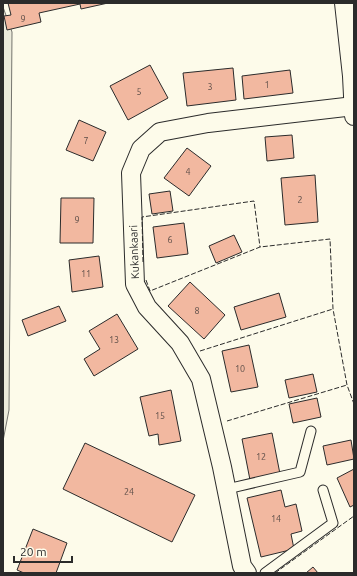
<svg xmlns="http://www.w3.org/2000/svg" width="357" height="576" font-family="Ubuntu,sans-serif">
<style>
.green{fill:#ecebdb;stroke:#74746e}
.building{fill:#f2b8a0;stroke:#2b2b2b}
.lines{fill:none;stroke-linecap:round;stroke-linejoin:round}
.service-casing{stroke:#2b2b2b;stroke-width:11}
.minor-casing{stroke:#2b2b2b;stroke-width:20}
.service{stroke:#fdfbea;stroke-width:9}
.minor{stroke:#fdfbea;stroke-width:18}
.fence{stroke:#2b2b2b;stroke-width:1;stroke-dasharray:5 2;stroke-linecap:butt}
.labels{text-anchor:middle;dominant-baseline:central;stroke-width:3;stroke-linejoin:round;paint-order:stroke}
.number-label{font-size:9px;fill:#5d4e48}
.street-label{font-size:11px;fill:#2b2b2b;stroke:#fdfbea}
</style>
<rect width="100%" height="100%" fill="#fdfbea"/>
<polygon class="green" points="3,7 12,32 9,410 3,441"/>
<g class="building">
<polygon points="8,3 108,3 81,9 80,4 39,13 41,22 7,30 4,16 11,15"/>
<polygon points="150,65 168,98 128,120 110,86"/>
<polygon points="233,68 236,100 187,106 183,73"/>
<polygon points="290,70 293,93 244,99 242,76"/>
<polygon points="79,120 106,132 93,161 66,150"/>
<polygon points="292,135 294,158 267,161 265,137"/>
<polygon points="187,148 211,166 189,196 164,178"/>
<polygon points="315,175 318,222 285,225 281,178"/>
<polygon points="170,191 173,211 152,214 149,194"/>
<polygon points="61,198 94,198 93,243 60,243"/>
<polygon points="184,223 188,254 157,258 153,227"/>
<polygon points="234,235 242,252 216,263 209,246"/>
<polygon points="99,256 103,287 72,292 69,260"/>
<polygon points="190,282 225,315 204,339 168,306"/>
<polygon points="279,293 286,317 241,330 234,307"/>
<polygon points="59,306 66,321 28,336 22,320"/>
<polygon points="117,314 138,349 94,376 84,359 100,349 89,331"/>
<polygon points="249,345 258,387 231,392 222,351"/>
<polygon points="313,374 317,392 289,398 285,380"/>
<polygon points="171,390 181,441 159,445 158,434 149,436 140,397"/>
<polygon points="317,398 321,417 293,423 289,404"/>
<polygon points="272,433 280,474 250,480 242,439"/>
<polygon points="351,440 354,459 327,465 323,446"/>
<polygon points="85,443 195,495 172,542 63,489"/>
<polygon points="354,469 354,505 350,507 337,478"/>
<polygon points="281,490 285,507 296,504 302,531 291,534 294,549 261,557 247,498"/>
<polygon points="33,529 67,543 56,573 24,573 17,570"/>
<polygon points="313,567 318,573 306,573"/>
</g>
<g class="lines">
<g class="service-casing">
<g id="service">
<polyline points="227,489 300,472 311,431"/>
<polyline points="265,573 333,523 323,490"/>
</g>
</g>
<g class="minor-casing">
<g id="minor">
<polyline points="344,3 352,76 354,116"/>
<polyline points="247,573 242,566 222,467 201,379 180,343 147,307 135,284 131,173 141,149 160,132 208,123 354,106"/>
</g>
</g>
<use href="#service" class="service"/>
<use href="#minor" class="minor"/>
<g class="fence">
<polyline points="143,262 142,217 254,201 260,247"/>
<polyline points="146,280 150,291 260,247 330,239 333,309 347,385 354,404"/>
<polyline points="200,351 333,309"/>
<polyline points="227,421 347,385"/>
<polyline points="275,573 354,516"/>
</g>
</g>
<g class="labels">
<g class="number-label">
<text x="23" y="19">9</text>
<text x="267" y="85">1</text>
<text x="210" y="87">3</text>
<text x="139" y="92">5</text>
<text x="86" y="141">7</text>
<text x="188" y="172">4</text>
<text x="300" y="200">2</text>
<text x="77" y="220">9</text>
<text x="170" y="240">6</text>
<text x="86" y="274">11</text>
<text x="197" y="311">8</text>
<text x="114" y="340">13</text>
<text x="240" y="369">10</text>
<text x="160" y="416">15</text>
<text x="261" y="457">12</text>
<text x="129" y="492">24</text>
<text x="276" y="519">14</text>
</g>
<g class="street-label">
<text transform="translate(134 252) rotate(-92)">Kukankaari</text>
</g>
</g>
<rect width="357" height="576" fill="none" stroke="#2b2b2b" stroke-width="8"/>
<path d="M14 556v6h58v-6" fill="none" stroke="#2b2b2b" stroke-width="2"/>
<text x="20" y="556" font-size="12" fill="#2b2b2b" stroke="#fdfbea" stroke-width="3" paint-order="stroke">20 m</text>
</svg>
